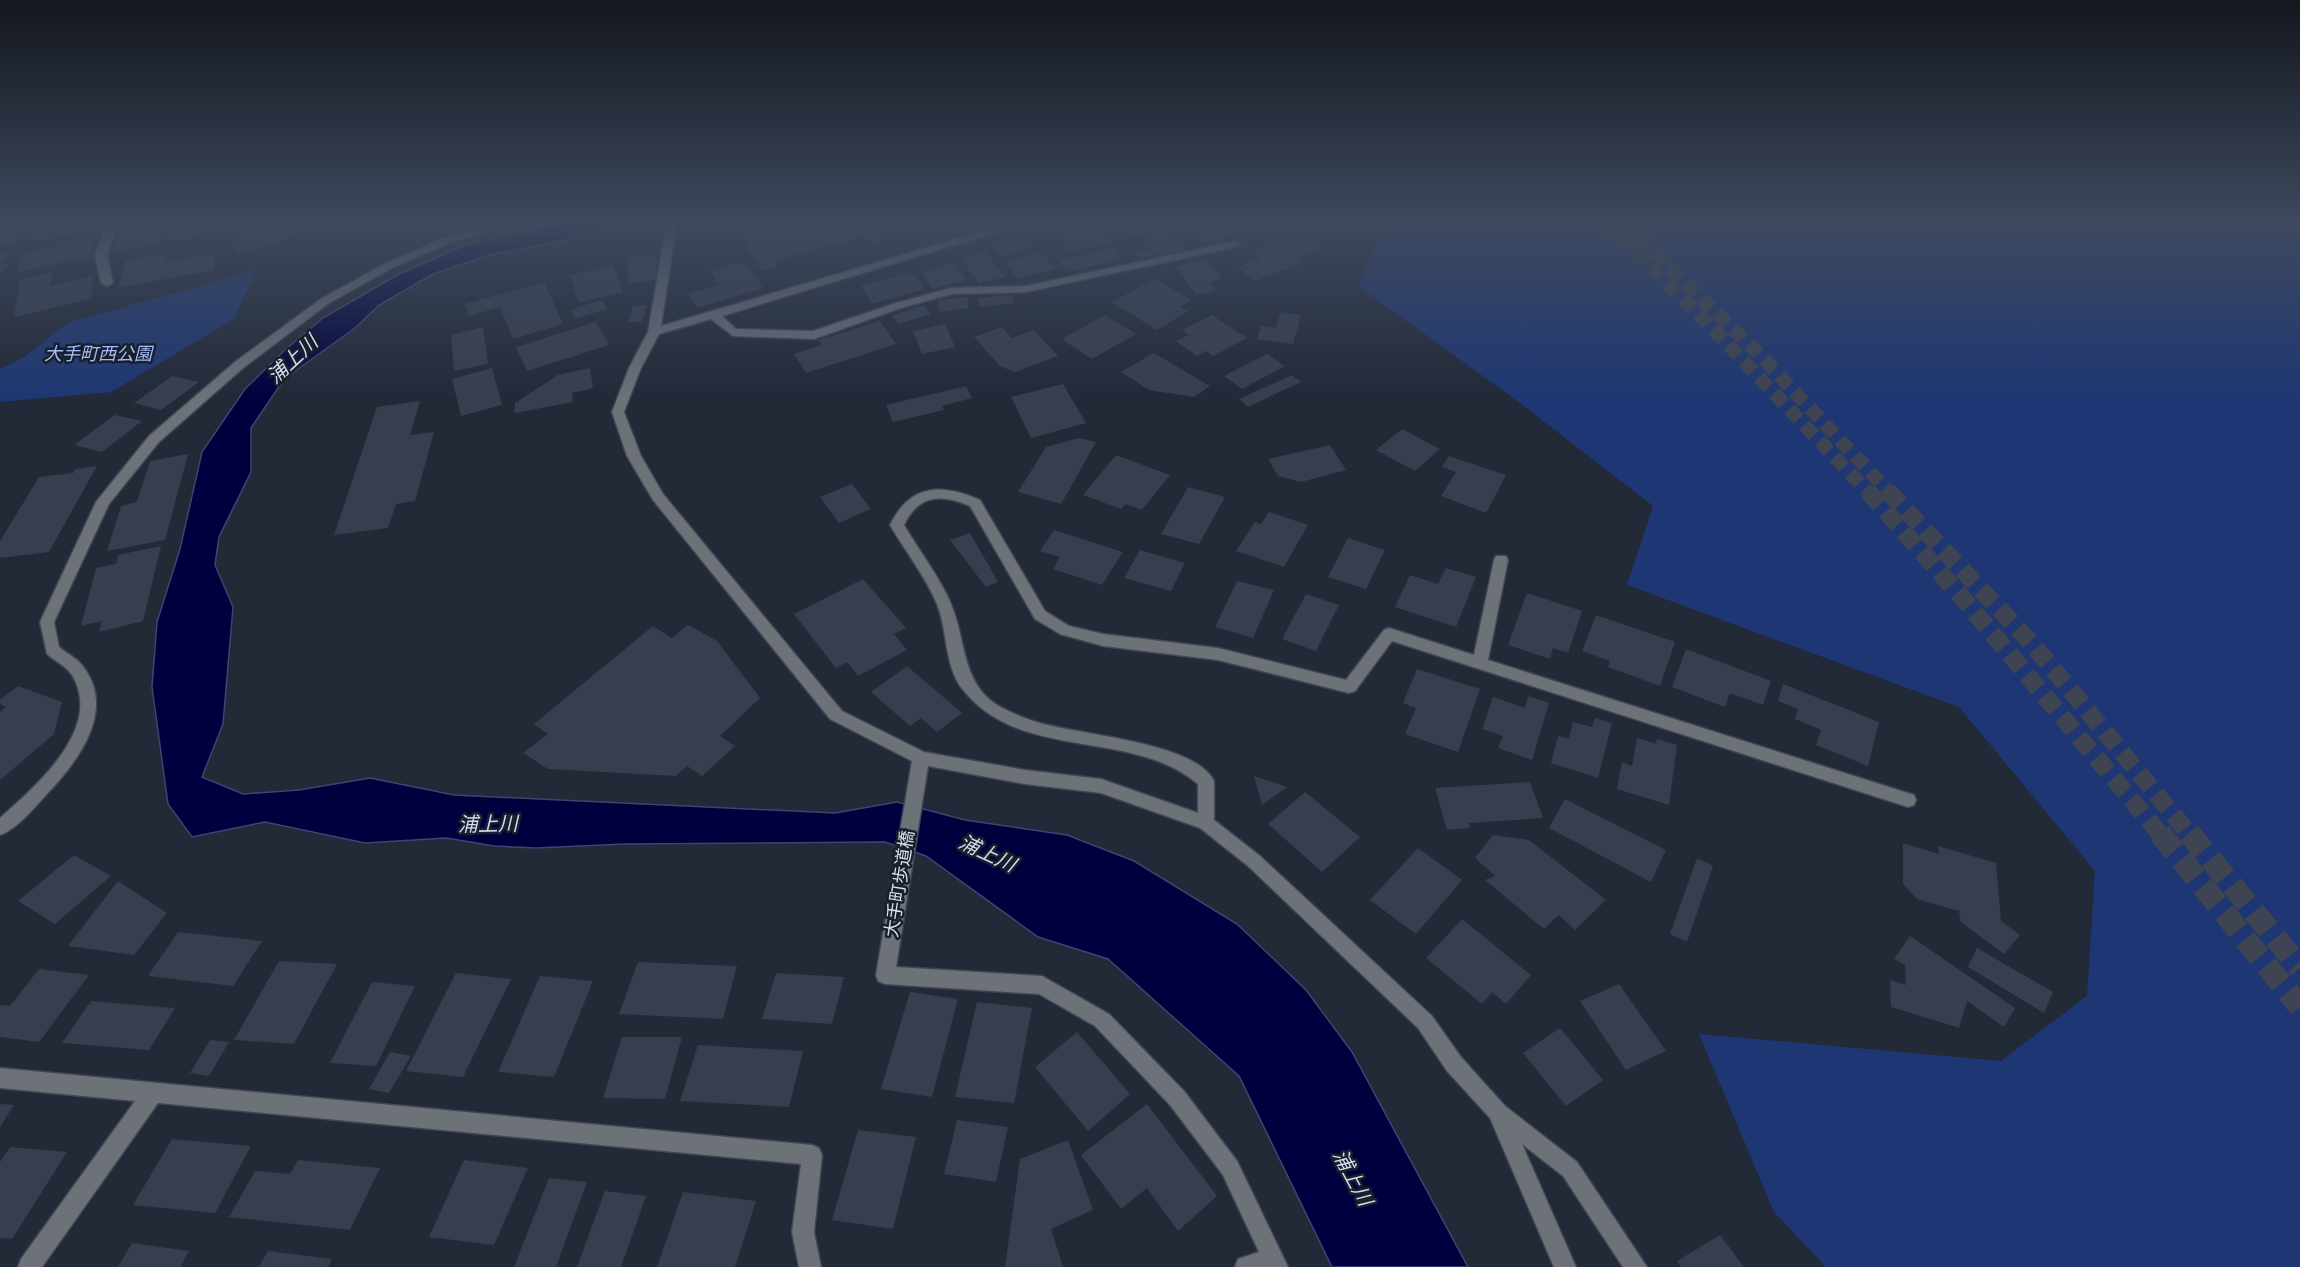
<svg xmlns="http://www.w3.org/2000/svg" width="2300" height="1267" font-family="Spectral,'Noto Sans JP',serif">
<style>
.green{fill:#1e3774}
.water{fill:#00003e;stroke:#414371;stroke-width:1.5}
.building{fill:#373e4d}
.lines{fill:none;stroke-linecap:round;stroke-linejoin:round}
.highway-tunnel-far2{stroke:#3e4452;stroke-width:14;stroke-dasharray:14 8;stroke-linecap:butt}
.highway-tunnel-far1{stroke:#3e4452;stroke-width:18;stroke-dasharray:18 9;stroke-linecap:butt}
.highway-tunnel{stroke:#3e4452;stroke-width:23;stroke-dasharray:23 11;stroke-linecap:butt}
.minor-casing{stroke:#3f4653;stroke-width:3}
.minor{fill:#6d7178;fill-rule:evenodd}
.labels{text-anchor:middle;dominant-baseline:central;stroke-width:5;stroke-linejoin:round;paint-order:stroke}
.park-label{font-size:18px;font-style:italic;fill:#a2bef7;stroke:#191f2c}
.street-label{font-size:18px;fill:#dadfe8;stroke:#191f2c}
.water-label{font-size:20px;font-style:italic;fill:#d1dbee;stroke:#191f2c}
</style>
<rect width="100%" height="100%" fill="#222937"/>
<g class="green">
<polygon points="1386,222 2300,222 2300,1267 1826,1267 1774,1212 1699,1034 2001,1061 2087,996 2095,871 1959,707 1627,585 1653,506 1516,400 1358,286"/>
<polygon points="257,270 234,319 111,392 0,402 0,369 23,358 67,323"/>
</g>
<polygon class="water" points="567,222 624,222 596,234 489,255 433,274 379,305 355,328 284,379 251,428 251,472 219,537 215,565 233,607 223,724 202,777 243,794 299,790 370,778 454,795 835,813 897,802 965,820 1067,835 1134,861 1237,924 1306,990 1352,1052 1468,1267 1332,1267 1239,1076 1108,959 1038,937 926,856 885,842 625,844 536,848 494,846 446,838 365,843 265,822 192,837 168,804 152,687 157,622 180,549 202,452 245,389 286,349 323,318 397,275 465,245"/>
<g class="building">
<polygon points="16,222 13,243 0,246 0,224"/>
<polygon points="49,222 105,222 103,229 26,242 33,224"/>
<polygon points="208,222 204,235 167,242 171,228"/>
<polygon points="786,222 918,222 883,232 887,238 870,243 865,236 773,261 777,267 761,271 740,233"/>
<polygon points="1097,222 1111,243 1068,252 1058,235 1066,234 1063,228"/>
<polygon points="1107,222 1169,222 1179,235 1153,241 1148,233 1118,239"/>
<polygon points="1224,222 1239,222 1248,229 1204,244 1191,232"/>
<polygon points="1311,222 1343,222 1341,228"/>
<polygon points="276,223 281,232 303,225 307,231 237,254 228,238"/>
<polygon points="164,227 156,245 113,251 122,232"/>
<polygon points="1297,233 1318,249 1295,258 1302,263 1255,281 1237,267 1261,258 1251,251"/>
<polygon points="1020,235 1030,249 1000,256 990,243"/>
<polygon points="1180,237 1187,249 1139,258 1135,253 1153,249 1149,244"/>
<polygon points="93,240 90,257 17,272 22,254"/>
<polygon points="1114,248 1122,259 1066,272 1059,260"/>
<polygon points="986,251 1005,277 979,284 961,258"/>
<polygon points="11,252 1,264 10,263 3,272 0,272 0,253"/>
<polygon points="1043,252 1055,269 1016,279 1005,262"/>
<polygon points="167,253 165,262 216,253 213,270 118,288 126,260"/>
<polygon points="656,254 657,279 628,284 628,258"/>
<polygon points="1208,260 1222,279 1210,282 1216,290 1196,295 1176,266"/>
<polygon points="745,261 763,288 697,308 688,294 719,285 710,271"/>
<polygon points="955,263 966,280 933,289 922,272"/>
<polygon points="613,265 623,292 579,303 570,275"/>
<polygon points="52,272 50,286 93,276 91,299 14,317 20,279"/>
<polygon points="912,272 924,289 872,304 861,286"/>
<polygon points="1155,279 1192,300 1180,307 1188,311 1157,330 1112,302"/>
<polygon points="544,282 563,324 513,339 500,307 469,316 465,304"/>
<polygon points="1012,295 1014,303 980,307 978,298"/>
<polygon points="967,297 969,308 939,312 938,300"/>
<polygon points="602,300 607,309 575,319 570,310"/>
<polygon points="647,305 642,322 628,322 633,306"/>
<polygon points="924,305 931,314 898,324 892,315"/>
<polygon points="1280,312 1301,315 1293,344 1257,339 1261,326 1276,328"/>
<polygon points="1105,315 1136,334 1092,359 1062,339"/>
<polygon points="1212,315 1247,338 1213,356 1206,351 1197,356 1176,341 1189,335 1182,330"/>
<polygon points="880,321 896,344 806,373 794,354 822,345 819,340"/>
<polygon points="596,322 609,345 527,371 516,347"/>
<polygon points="945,324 955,347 922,354 913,331"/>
<polygon points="483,327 488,364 454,371 451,335"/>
<polygon points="1002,327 1012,338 1034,330 1058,356 1015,372 1000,366 974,337"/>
<polygon points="1154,353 1210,386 1194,397 1149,390 1121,372"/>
<polygon points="1267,354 1285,366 1242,389 1224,376"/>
<polygon points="492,368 502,405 461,416 452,379"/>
<polygon points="590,368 593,388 572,393 573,402 515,413 515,403 558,375"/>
<polygon points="1292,375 1301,382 1248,407 1239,399"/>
<polygon points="172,376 199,382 161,410 134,403"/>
<polygon points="1063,384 1086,423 1031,438 1011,397"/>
<polygon points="966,386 972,398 942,406 944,410 893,422 886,405"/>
<polygon points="420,401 410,435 434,432 415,501 396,504 388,528 334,535 377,407"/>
<polygon points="115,415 142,421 102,452 74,445"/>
<polygon points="1402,429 1440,449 1415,471 1376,450"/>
<polygon points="1079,438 1096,442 1061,504 1018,492 1046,447"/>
<polygon points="1330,445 1346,470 1301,482 1278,476 1268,459"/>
<polygon points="188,454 165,540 107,551 121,506 137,502 150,461"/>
<polygon points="1116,455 1170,475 1142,510 1125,504 1121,509 1083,495"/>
<polygon points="1449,456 1506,475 1486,513 1441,496 1456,472 1442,467"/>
<polygon points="97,466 49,552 0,558 0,541 39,477 73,473 76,469"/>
<polygon points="852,484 871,509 839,523 820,497"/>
<polygon points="1188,487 1225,497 1199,544 1161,534"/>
<polygon points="1269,512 1308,525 1284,567 1236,551 1255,522 1261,524"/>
<polygon points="1054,530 1123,552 1102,585 1053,569 1060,557 1040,551"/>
<polygon points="970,533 998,582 986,587 950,540"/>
<polygon points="1348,538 1385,550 1366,589 1328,577"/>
<polygon points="161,546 143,621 99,632 102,621 81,626 96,568 116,564 118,555"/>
<polygon points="1140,550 1185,563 1171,591 1124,578"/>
<polygon points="1446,568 1476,577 1456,627 1395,607 1410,575 1438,584"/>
<polygon points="863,579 906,628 894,634 907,650 858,676 847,662 836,668 794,614"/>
<polygon points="1237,581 1274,590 1253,638 1215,627"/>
<polygon points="1527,593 1582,611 1568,653 1553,648 1550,659 1508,645"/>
<polygon points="1306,594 1339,605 1316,651 1282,639"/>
<polygon points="1596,615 1675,642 1660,686 1608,667 1610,661 1582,651"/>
<polygon points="688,625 717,641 760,698 720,736 735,746 702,776 687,766 676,776 548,769 523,753 548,734 534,724 653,626 672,638"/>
<polygon points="1686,649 1771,681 1763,705 1730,693 1725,707 1672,687"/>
<polygon points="907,666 962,713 937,732 921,718 910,726 871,692"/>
<polygon points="1417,669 1480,689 1458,752 1405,734 1416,708 1403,703"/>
<polygon points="1783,684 1879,722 1868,766 1816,745 1821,730 1795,719 1798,709 1778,701"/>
<polygon points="18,686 62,702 54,734 0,780 0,712 6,707 0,704 0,700"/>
<polygon points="1528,696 1549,703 1532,760 1498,748 1503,736 1482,729 1493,697 1525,708"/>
<polygon points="1595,718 1612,723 1598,778 1551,763 1558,736 1569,739 1573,722 1592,727"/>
<polygon points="1637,738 1656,744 1657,739 1677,745 1669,805 1617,789 1622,762 1632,766"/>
<polygon points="1254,776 1287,787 1262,805"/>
<polygon points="1530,782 1543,818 1469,823 1470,828 1447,830 1435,788"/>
<polygon points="1305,792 1360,837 1322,872 1268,824"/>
<polygon points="1565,799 1666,850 1651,882 1549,828"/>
<polygon points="1493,835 1529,840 1606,900 1575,930 1559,915 1544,929 1485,880 1495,876 1475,858"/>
<polygon points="1903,843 1939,854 1938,846 1996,863 2001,921 2020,935 2004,954 1961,922 1959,911 1917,899 1903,884"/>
<polygon points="1418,848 1462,880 1416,934 1370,900"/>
<polygon points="74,855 111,876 55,924 18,901"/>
<polygon points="1697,858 1713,866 1687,942 1670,934"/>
<polygon points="118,881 167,913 134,955 68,946"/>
<polygon points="1462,919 1531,975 1506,1004 1492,992 1482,1004 1426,958"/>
<polygon points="178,932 262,941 233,986 148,976"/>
<polygon points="1910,936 2015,1008 2004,1027 1967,1001 1959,1028 1891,1007 1890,980 1906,985 1905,965 1894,959"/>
<polygon points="1977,948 2053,992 2044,1013 1968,967"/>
<polygon points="279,961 337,964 294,1044 234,1040"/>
<polygon points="638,962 737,966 723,1019 619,1014"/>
<polygon points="39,969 89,975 39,1042 0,1037 0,1005 10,1006"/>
<polygon points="456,973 511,979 463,1077 406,1071"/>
<polygon points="776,973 844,977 832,1024 762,1019"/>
<polygon points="540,976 593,981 554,1077 498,1072"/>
<polygon points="372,982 415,986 376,1066 330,1063"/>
<polygon points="1619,984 1666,1051 1626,1070 1580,1001"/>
<polygon points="910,992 958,999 932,1097 881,1089"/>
<polygon points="91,1001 175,1008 149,1050 62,1043"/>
<polygon points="977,1002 1032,1008 1014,1103 955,1097"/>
<polygon points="1560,1028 1603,1080 1566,1106 1523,1053"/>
<polygon points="1077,1032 1130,1094 1088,1131 1035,1067"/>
<polygon points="622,1037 682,1037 665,1099 603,1098"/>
<polygon points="210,1040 229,1042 209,1076 190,1073"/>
<polygon points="698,1045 803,1051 789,1107 680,1101"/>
<polygon points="390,1052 411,1056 389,1093 369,1089"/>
<polygon points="0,1104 14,1105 0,1127"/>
<polygon points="1147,1104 1217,1196 1178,1231 1147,1188 1121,1209 1081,1155"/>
<polygon points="957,1120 1008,1127 996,1182 944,1174"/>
<polygon points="858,1130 916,1137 893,1229 832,1220"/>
<polygon points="172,1139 251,1146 215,1213 133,1205"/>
<polygon points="1068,1140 1093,1210 1051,1229 1063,1267 1005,1267 1020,1159"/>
<polygon points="10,1147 67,1152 12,1239 0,1238 0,1162"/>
<polygon points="298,1160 380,1168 350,1230 229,1217 255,1171 290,1174"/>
<polygon points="464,1160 528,1168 494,1245 429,1237"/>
<polygon points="549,1178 587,1182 556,1267 514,1267"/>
<polygon points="605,1191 646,1196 621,1267 577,1267"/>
<polygon points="683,1192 756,1201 735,1267 657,1267"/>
<polygon points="1720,1235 1744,1267 1681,1267 1677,1261"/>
<polygon points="132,1243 189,1251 180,1267 118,1267"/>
<polygon points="268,1251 332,1259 328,1267 259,1267"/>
</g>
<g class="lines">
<g class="highway-tunnel-far2">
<polyline points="1603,222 1698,313 1869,493"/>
<polyline points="1622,222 1758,353 1890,493"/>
</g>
<g class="highway-tunnel-far1">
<polyline points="1868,491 1966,602 2161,835"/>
<polyline points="1888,491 2034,646 2190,835"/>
</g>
<g class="highway-tunnel">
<polyline points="2160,833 2300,1007"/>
<polyline points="2189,833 2300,968"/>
</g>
<g class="minor-casing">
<g id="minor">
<polygon points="108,222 118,222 107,255 113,283 107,286 101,283 95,255"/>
<path d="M 504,222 L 520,222 L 449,243 L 392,268 L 329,303 L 243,368 L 159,442 L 109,504 L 54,622 L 59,647 C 66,653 75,657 81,664 C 119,709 77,763 45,796 C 33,809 17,829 0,835 L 0,818 C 36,786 104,728 72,675 C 66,666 55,661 47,654 L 40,622 L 96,502 L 149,436 L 235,362 L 321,299 L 384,264 L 441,239 Z"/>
<path d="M 667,222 L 677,222 L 661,326 L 1014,222 L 1030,222 L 722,316 L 736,329 L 813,331 L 893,304 L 951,288 L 1026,286 L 1236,241 L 1241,244 L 1236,247 L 1026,292 L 951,294 L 901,308 L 814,339 L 733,336 L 711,319 L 659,334 L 641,368 L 624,412 L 641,456 L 663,494 L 842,711 L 924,752 L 1025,770 L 1101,779 L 1198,813 L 1198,784 C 1132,728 1022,762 964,691 C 944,668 948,631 937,604 C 927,579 904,549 890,525 C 910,484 941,483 980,500 L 1045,611 L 1069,626 L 1103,634 L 1218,648 L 1346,680 L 1384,630 L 1389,628 L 1474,655 L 1494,560 L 1496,556 L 1506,556 L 1508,560 L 1488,660 L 1914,795 L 1916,800 L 1914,805 L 1908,807 L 1392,641 L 1355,691 L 1349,693 L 1218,660 L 1103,646 L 1060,634 L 1035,619 L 970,506 C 941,494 919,494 904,525 C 918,549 941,579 951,604 C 966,639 961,682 997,705 C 1009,712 1026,719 1040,723 C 1080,735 1195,742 1214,781 L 1214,820 L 1260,856 L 1432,1016 L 1461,1057 L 1505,1106 L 1577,1162 L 1647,1267 L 1623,1267 L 1563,1176 L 1522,1144 L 1576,1267 L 1554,1267 L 1490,1118 L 1447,1071 L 1418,1028 L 1248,866 L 1200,828 L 1101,793 L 1025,784 L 928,766 L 896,967 L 1042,976 L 1109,1014 L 1184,1091 L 1237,1161 L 1288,1267 L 1235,1267 L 1238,1259 L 1259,1252 L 1223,1175 L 1170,1105 L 1095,1026 L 1039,994 L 885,984 L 878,981 L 876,975 L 912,761 L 830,719 L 653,500 L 627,456 L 612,412 L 629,368 L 648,332 Z"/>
<polygon points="0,1068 812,1145 819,1148 822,1155 814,1232 821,1267 799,1267 792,1232 801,1164 158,1103 42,1267 18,1267 21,1259 135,1101 0,1088"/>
</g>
</g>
<use href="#minor" class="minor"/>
</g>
<linearGradient id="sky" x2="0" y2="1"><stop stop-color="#13171e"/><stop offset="0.56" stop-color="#3e495e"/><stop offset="1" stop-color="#3e495e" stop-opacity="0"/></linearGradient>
<rect width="2300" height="399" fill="url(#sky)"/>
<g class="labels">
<g class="park-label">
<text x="98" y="354">大手町西公園</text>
</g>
<g class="street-label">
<text transform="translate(900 884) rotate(-81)">大手町歩道橋</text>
</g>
<g class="water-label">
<text transform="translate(293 360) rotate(-43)">浦上川</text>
<text transform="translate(488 825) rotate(-1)">浦上川</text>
<text transform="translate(987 854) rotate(25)">浦上川</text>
<text transform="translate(1352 1178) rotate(62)">浦上川</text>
</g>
</g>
</svg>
